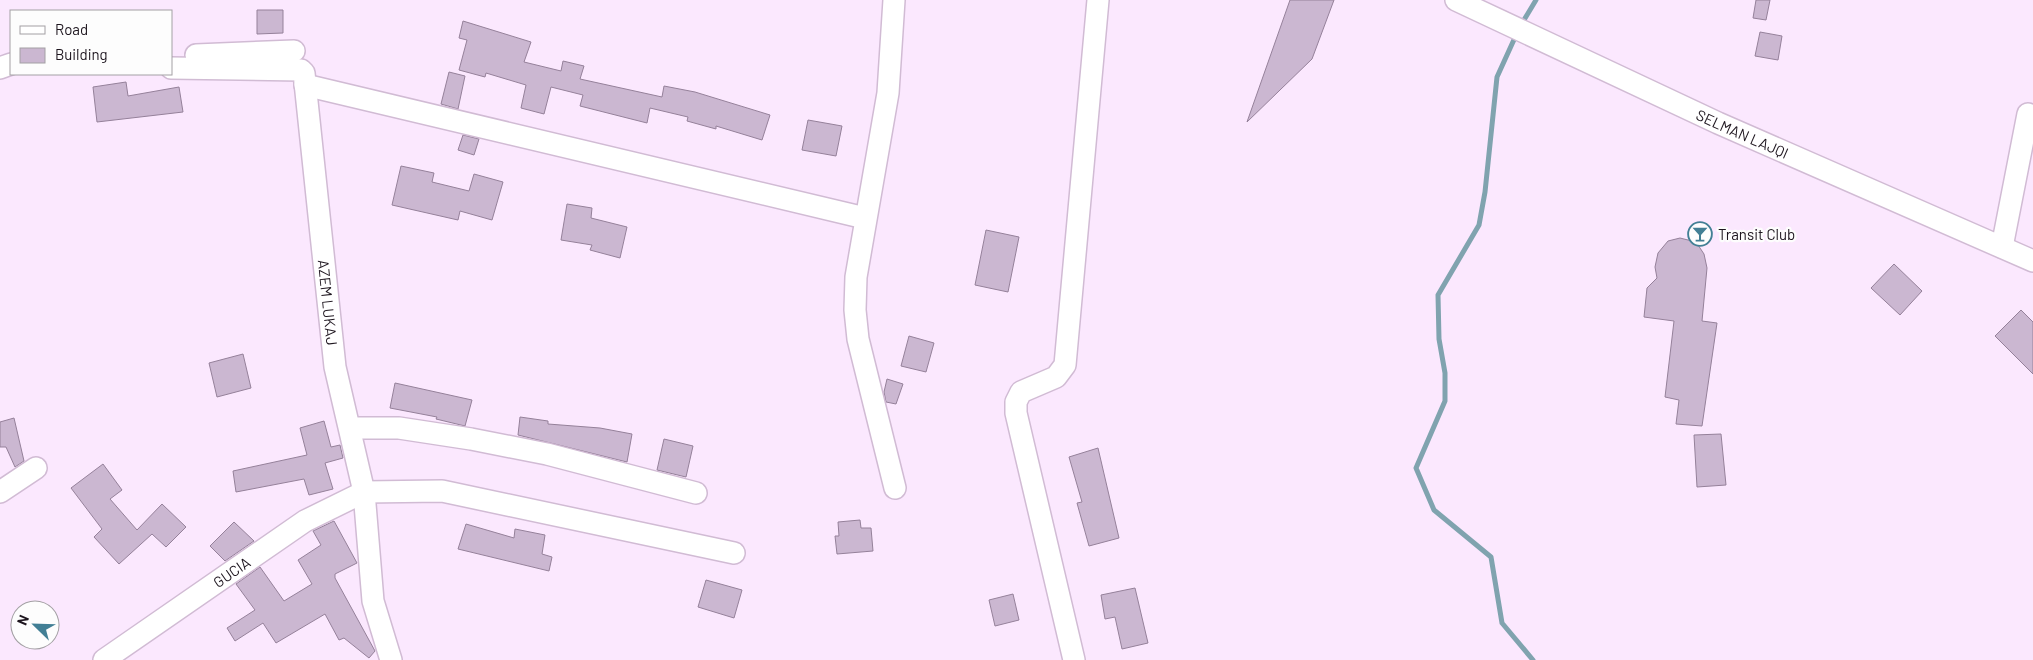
<svg xmlns="http://www.w3.org/2000/svg" width="2033" height="660" font-family="Barlow,sans-serif">
<style>
.lines{fill:none;stroke-linecap:round;stroke-linejoin:round}
.stream{stroke:#80a3af;stroke-width:5}
.building{fill:#cbb7d1;stroke:#95819a}
.minor-casing{stroke:#d1bbd4;stroke-width:24}
.minor{stroke:#fff;stroke-width:21}
.labels{text-anchor:middle;dominant-baseline:central;stroke-width:4.5;stroke-linejoin:round;paint-order:stroke}
.street-label{font-size:15px;fill:#1d151e;stroke:#fdfdfd}
.poi-label{font-size:15px;fill:#1d151e;stroke:#fdfdfd;text-anchor:start}
</style>
<rect width="100%" height="100%" fill="#fbe8fe"/>
<g class="lines">
<g class="stream">
<polyline points="1521,25 1536,0"/>
<polyline points="1517,33 1497,77 1485,192 1479,225 1438,295 1439,339 1445,373 1445,401 1416,468 1434,510 1491,557 1502,623 1533,660"/>
</g>
</g>
<g class="building">
<polygon points="1290,0 1334,0 1312,59 1247,122"/>
<polygon points="1756,0 1770,0 1766,20 1753,18"/>
<polygon points="257,10 283,10 283,33 257,34"/>
<polygon points="463,21 531,42 524,62 561,71 563,61 584,66 580,79 662,97 664,86 695,92 770,115 762,140 716,126 716,129 687,121 688,117 650,108 647,123 580,106 583,95 551,87 544,114 521,108 526,85 486,73 485,77 459,70 467,40 459,38"/>
<polygon points="1760,32 1782,36 1778,60 1755,56"/>
<polygon points="449,72 465,76 458,109 441,104"/>
<polygon points="126,82 128,96 179,87 183,112 97,122 93,87"/>
<polygon points="808,120 842,126 836,156 802,150"/>
<polygon points="463,135 479,139 474,155 458,150"/>
<polygon points="401,166 434,173 432,182 469,191 474,174 503,182 492,220 460,211 458,220 392,205"/>
<polygon points="567,204 592,208 591,218 627,227 620,258 590,250 592,245 561,240"/>
<polygon points="986,230 1019,237 1008,292 975,285"/>
<polygon points="1680,238 1696,242 1704,254 1707,268 1702,321 1717,323 1702,426 1676,424 1679,400 1665,397 1674,321 1644,317 1647,288 1657,278 1655,267 1658,253 1668,241"/>
<polygon points="1894,264 1922,291 1900,315 1871,288"/>
<polygon points="2021,310 2033,322 2033,374 1995,336"/>
<polygon points="909,336 934,343 926,372 901,366"/>
<polygon points="243,354 251,388 217,397 209,363"/>
<polygon points="887,379 903,384 896,404 886,402 884,392"/>
<polygon points="395,383 472,400 465,426 436,419 437,417 390,408"/>
<polygon points="520,417 548,421 548,424 600,428 632,434 627,462 518,435"/>
<polygon points="14,418 24,461 15,467 6,447 0,447 0,422"/>
<polygon points="324,421 331,447 340,445 343,458 325,463 333,489 309,495 304,479 236,492 233,471 307,455 300,428"/>
<polygon points="1721,434 1726,485 1697,487 1694,435"/>
<polygon points="664,439 693,446 686,477 657,470"/>
<polygon points="1098,448 1119,538 1089,546 1077,503 1082,502 1069,457"/>
<polygon points="103,464 122,490 110,499 137,530 162,504 186,527 166,547 152,534 119,564 94,537 102,529 71,488"/>
<polygon points="860,520 861,528 871,528 873,551 837,554 835,536 839,536 838,522"/>
<polygon points="334,521 357,563 335,574 335,578 375,651 369,658 344,638 339,640 325,614 276,643 263,623 235,641 227,628 255,610 236,584 260,567 284,601 312,584 298,560 321,545 313,531"/>
<polygon points="234,522 254,541 225,561 210,546"/>
<polygon points="466,524 514,538 515,529 545,535 542,554 552,557 549,571 458,549"/>
<polygon points="706,580 742,590 734,618 698,607"/>
<polygon points="1135,588 1148,643 1122,649 1115,617 1105,619 1101,595"/>
<polygon points="1013,594 1019,620 995,626 989,600"/>
</g>
<g class="lines">
<g class="minor-casing">
<g id="minor">
<polyline points="894,0 888,93 856,277 855,310 858,339 895,488"/>
<path id="s1" d="M 1456,0 L 1718,123 L 2033,261"/>
<polyline points="196,55 294,51"/>
<polyline points="0,68 11,64"/>
<path id="s2" d="M 171,68 L 301,70 L 304,73 L 335,367 L 364,492 L 373,601 L 391,660"/>
<polyline points="305,85 865,218"/>
<polyline points="2002,247 2028,114"/>
<polyline points="350,428 399,428 471,439 547,454 696,493"/>
<polyline points="0,492 36,468"/>
<path id="s3" d="M 104,660 L 305,521 L 364,492 L 442,491 L 734,553"/>
<polyline points="1074,660 1016,413 1016,402 1021,392 1056,377 1065,365 1098,0"/>
</g>
</g>
<use href="#minor" class="minor"/>
</g>
<defs>
<g id="bar-ring" transform="scale(1.25)"><circle r="9.5" fill="#fdfdfd" stroke="#427f95" stroke-width="1.5"/><path d="M-6-5H6L.8 .8V4.5H3.5V6h-7V4.5H-.8V.8Z" fill="#427f95"/></g>
</defs>
<g fill-rule="evenodd">
<use href="#bar-ring" x="1700" y="234"/>
</g>
<g class="labels">
<g class="street-label">
<text stroke="none"><textPath href="#s1" startOffset="316">SELMAN LAJQI</textPath></text>
<text stroke="none"><textPath href="#s2" startOffset="365">AZEM LUKAJ</textPath></text>
<text stroke="none"><textPath href="#s3" startOffset="155">GUCIA</textPath></text>
</g>
<g class="poi-label">
<text x="1718" y="234">Transit Club</text>
</g>
</g>
<rect x="10" y="10" width="162" height="65" fill="#fdfdfd" stroke="#a3a0a4"/>
<rect x="20" y="26" width="25" height="8" fill="#ffffff" stroke="#a3a0a4"/>
<text x="55" y="35" font-size="15" fill="#1d151e">Road</text>
<rect x="20" y="48" width="25" height="15" fill="#cbb7d1" stroke="#a3a0a4"/>
<text x="55" y="60" font-size="15" fill="#1d151e">Building</text>
<g transform="translate(35 625) rotate(293)"><circle r="24" fill="#fdfdfd" stroke="#a3a0a4"/>
<path d="M0-4L9 19L0 12L-9 19Z" fill="#427f95"/>
<text y="-8" font-size="14" font-weight="bold" text-anchor="middle" fill="#1d151e">N</text>
</g>
</svg>
